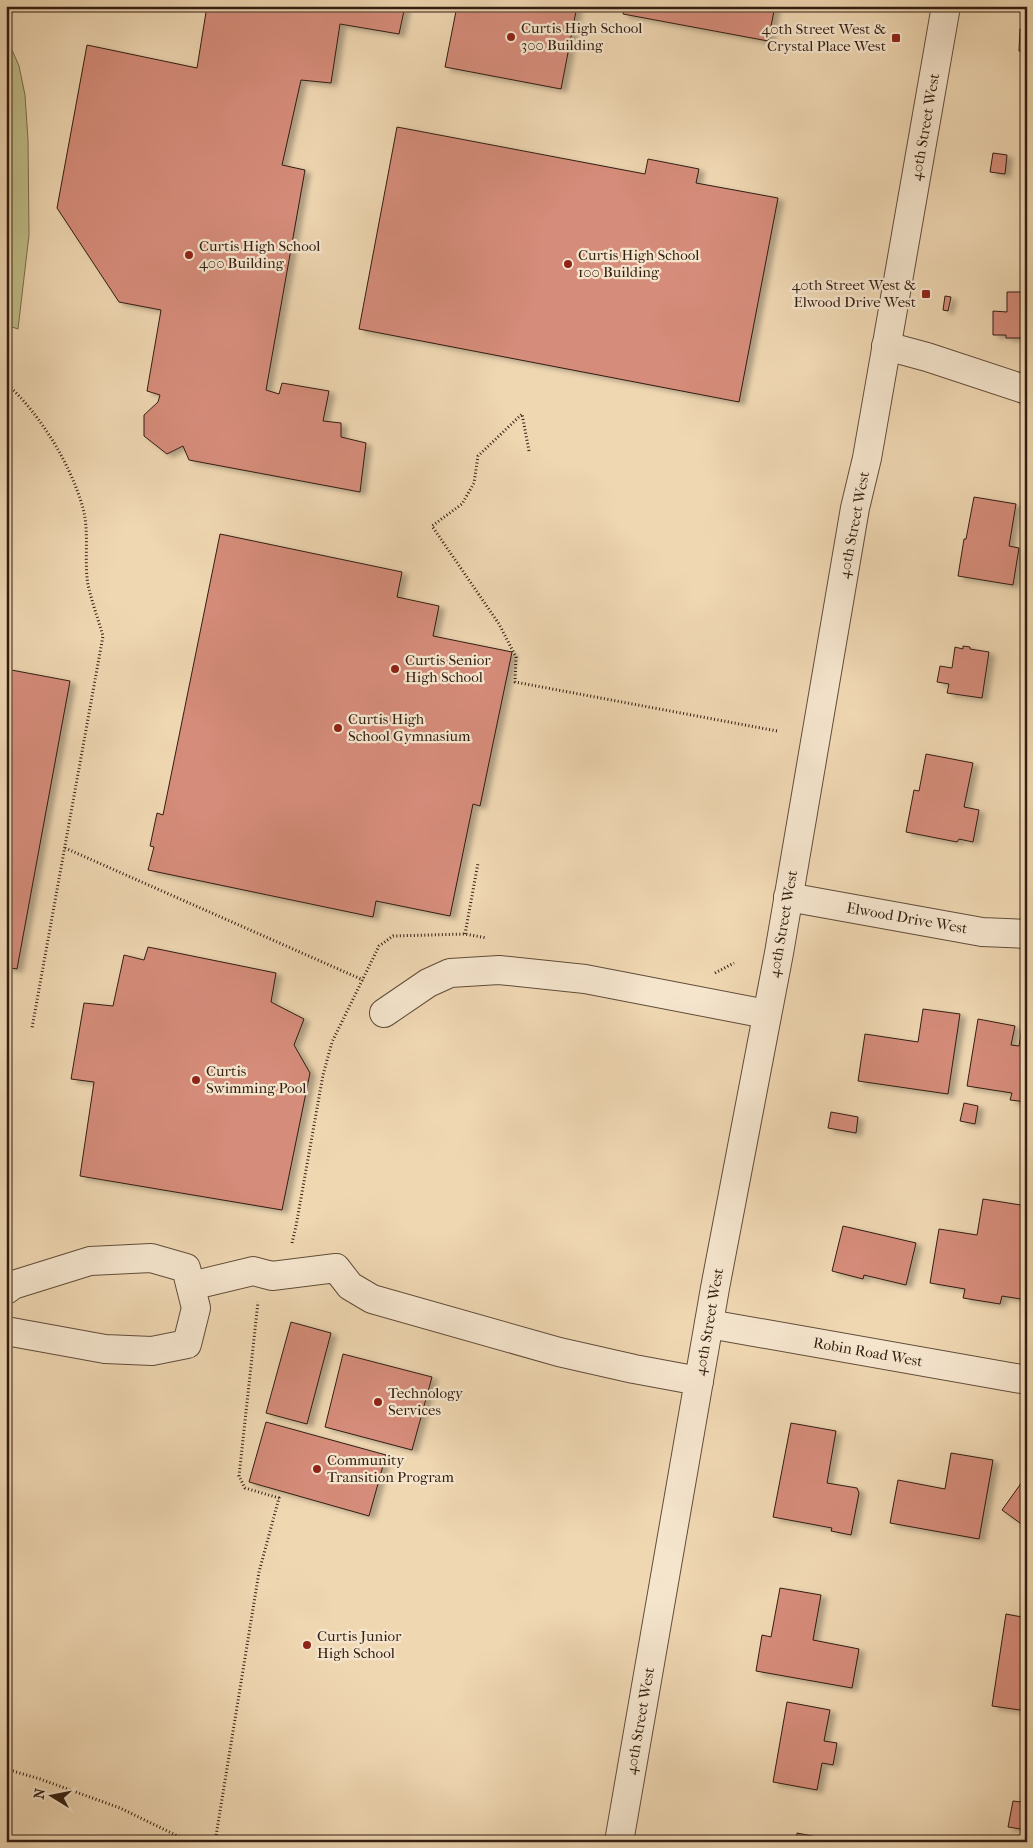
<svg xmlns="http://www.w3.org/2000/svg" width="1033" height="1848" font-family="'IM FELL French Canon',serif">
<style>
.green{fill:#bfbd88;stroke:#786d4c}
.building{fill:#d58c7a;stroke:#321d11;filter:url(#shadow)}
.lines{fill:none;stroke-linecap:round;stroke-linejoin:round}
.minor-casing{stroke:#614c39;stroke-width:30}
.path{stroke:#321d11;stroke-width:3;stroke-dasharray:1 2.5;stroke-linecap:butt}
.minor{stroke:#f5e5cd;stroke-width:28}
.poi-dot{fill:#8f2418;stroke:#f5e5cd;stroke-width:2}
.labels{text-anchor:middle;dominant-baseline:central;stroke-width:4.5;stroke-linejoin:round;paint-order:stroke}
.poi-label{font-size:15px;fill:#321d11;stroke:#f5e5cd;text-anchor:start}
.street-label{font-size:15px;fill:#321d11;stroke:#f5e5cd}
</style>
<defs>
<filter id="shadow"><feDropShadow dx="5.5" dy="3" stdDeviation="2.5" flood-color="#0004"/></filter>
</defs>
<rect width="100%" height="100%" fill="#efd7b2"/>
<filter id="stains"><feTurbulence type="fractalNoise" baseFrequency=".004" numOctaves="4"/><feColorMatrix values="0 0 0 0 .2 0 0 0 0 .09 0 0 0 0 .02 0 0 0 .5 -.17"/></filter>
<radialGradient id="worn" r=".72"><stop offset=".6" stop-color="#630" stop-opacity="0"/><stop offset="1" stop-color="#630" stop-opacity=".3"/></radialGradient>
<polygon class="green" points="6,36 19,66 25,95 28,140 29,235 18,329 6,325"/>
<g class="building">
<polygon points="207,6 405,6 399,34 340,24 331,83 301,80 282,165 305,170 266,390 279,394 282,383 329,391 323,421 341,423 341,437 366,443 360,492 189,460 183,446 167,454 144,436 144,415 158,402 160,395 147,391 161,310 119,302 57,208 87,45 197,68"/>
<polygon points="457,6 577,6 561,89 445,67"/>
<polygon points="624,6 775,6 768,41 623,14"/>
<polygon points="1020,29 1027,30 1027,51 1019,51"/>
<polygon points="397,127 645,174 648,159 699,169 696,183 778,198 739,402 359,329"/>
<polygon points="993,153 1007,155 1005,174 990,172"/>
<polygon points="1007,292 1027,292 1027,338 1006,338 1006,335 993,335 993,311 1007,312"/>
<polygon points="945,296 951,297 948,311 943,310"/>
<polygon points="974,497 1016,504 1009,546 1019,548 1013,585 958,576 964,539 966,539"/>
<polygon points="220,534 402,572 397,597 439,606 433,636 512,652 480,806 473,804 450,916 376,901 373,917 148,870 154,847 150,846 157,813 163,815"/>
<polygon points="963,646 970,647 970,649 989,652 982,698 947,693 949,684 937,682 940,666 952,668 955,647 963,649"/>
<polygon points="6,669 70,681 17,969 6,967"/>
<polygon points="926,754 973,763 964,807 979,810 973,842 959,839 957,842 906,832 914,790 919,791"/>
<polygon points="148,947 276,973 271,1002 304,1019 294,1045 310,1073 282,1210 80,1176 94,1082 71,1079 84,1003 113,1006 124,955 144,960"/>
<polygon points="923,1009 960,1014 948,1094 858,1081 865,1034 918,1042"/>
<polygon points="978,1019 1015,1026 1011,1045 1019,1046 1022,1026 1027,1027 1027,1102 1010,1100 1012,1093 967,1086"/>
<polygon points="964,1103 978,1106 975,1124 960,1121"/>
<polygon points="831,1112 858,1117 856,1133 828,1128"/>
<polygon points="983,1199 1027,1206 1027,1300 1002,1296 1000,1304 963,1298 965,1289 930,1283 939,1229 977,1235"/>
<polygon points="843,1226 916,1243 906,1285 864,1275 863,1279 832,1271"/>
<polygon points="291,1322 331,1333 307,1424 266,1413"/>
<polygon points="343,1354 432,1377 412,1450 325,1427"/>
<polygon points="266,1422 386,1455 369,1516 249,1482"/>
<polygon points="791,1423 836,1431 827,1483 857,1488 859,1493 851,1535 831,1531 832,1528 773,1517"/>
<polygon points="951,1453 993,1460 979,1539 890,1523 898,1480 945,1489"/>
<polygon points="1027,1475 1027,1528 1002,1510"/>
<polygon points="780,1588 821,1595 813,1640 859,1649 852,1688 756,1671 762,1635 771,1637"/>
<polygon points="1006,1614 1027,1618 1027,1711 992,1706"/>
<polygon points="787,1702 830,1710 824,1741 837,1743 833,1765 822,1763 817,1790 773,1782"/>
<polygon points="1027,1770 1027,1830 1008,1827 1013,1801 1021,1802"/>
<polygon points="797,1833 843,1842 796,1842"/>
</g>
<g class="lines">
<g class="minor-casing">
<g id="minor">
<polyline points="886,346 927,357 1027,390"/>
<polyline points="788,897 982,932 1027,934"/>
<polyline points="384,1013 428,983 450,973 499,970 585,979 766,1014"/>
<polyline points="191,1286 253,1271 272,1276 336,1268 350,1286 372,1299 559,1352 634,1369 699,1381"/>
<polyline points="6,1290 13,1285 90,1261 151,1258 186,1268 196,1308 187,1344 152,1351 105,1349 6,1331"/>
<polyline points="709,1324 1027,1380"/>
<polyline points="619,1842 715,1288 779,953 855,508 867,458 946,6"/>
</g>
</g>
<g class="path">
<path d="M 6,383 C 41,415 72,466 84,512 C 89,536 84,561 88,585 C 92,602 98,619 103,636 L 32,1028"/>
<polyline points="529,451 522,414 478,456 474,483 462,504 432,526 499,624 516,657 515,682 777,731"/>
<polyline points="65,848 363,980"/>
<polyline points="465,934 478,863"/>
<polyline points="715,973 734,963"/>
<polyline points="292,1243 296,1226 323,1075 332,1042 379,946 393,936 465,934 487,938"/>
<polyline points="6,1769 40,1779 120,1808 190,1842"/>
<polyline points="215,1842 259,1572 279,1498 245,1488 239,1476 258,1302"/>
</g>
<use href="#minor" class="minor"/>
</g>
<g class="poi-dot">
<circle cx="511" cy="37" r="5"/>
<rect x="891" y="33" width="10" height="10" rx="2.5"/>
<circle cx="189" cy="255" r="5"/>
<circle cx="568" cy="264" r="5"/>
<rect x="921" y="289" width="10" height="10" rx="2.5"/>
<circle cx="395" cy="669" r="5"/>
<circle cx="338" cy="728" r="5"/>
<circle cx="196" cy="1080" r="5"/>
<circle cx="378" cy="1402" r="5"/>
<circle cx="317" cy="1469" r="5"/>
<circle cx="307" cy="1645" r="5"/>
</g>
<g class="labels">
<g class="poi-label">
<text x="521" y="28">Curtis High School<tspan x="521" dy="17">300 Building</tspan></text>
<text x="886" y="29" text-anchor="end">40th Street West &amp;<tspan x="886" dy="17">Crystal Place West</tspan></text>
<text x="199" y="246">Curtis High School<tspan x="199" dy="17">400 Building</tspan></text>
<text x="578" y="255">Curtis High School<tspan x="578" dy="17">100 Building</tspan></text>
<text x="916" y="285" text-anchor="end">40th Street West &amp;<tspan x="916" dy="17">Elwood Drive West</tspan></text>
<text x="405" y="660">Curtis Senior<tspan x="405" dy="17">High School</tspan></text>
<text x="348" y="719">Curtis High<tspan x="348" dy="17">School Gymnasium</tspan></text>
<text x="206" y="1071">Curtis<tspan x="206" dy="17">Swimming Pool</tspan></text>
<text x="388" y="1393">Technology<tspan x="388" dy="17">Services</tspan></text>
<text x="327" y="1460">Community<tspan x="327" dy="17">Transition Program</tspan></text>
<text x="317" y="1636">Curtis Junior<tspan x="317" dy="17">High School</tspan></text>
</g>
<g class="street-label">
<text transform="translate(925 127) rotate(-80)">40th Street West</text>
<text transform="translate(854 525) rotate(-79)">40th Street West</text>
<text transform="translate(907 918) rotate(10)">Elwood Drive West</text>
<text transform="translate(783 924) rotate(-80)">40th Street West</text>
<text transform="translate(709 1322) rotate(-80)">40th Street West</text>
<text transform="translate(868 1352) rotate(10)">Robin Road West</text>
<text transform="translate(640 1721) rotate(-80)">40th Street West</text>
</g>
</g>
<rect width="1033" height="1848" fill="none" stroke="#efd7b2" stroke-width="25"/>
<rect x="8" y="8" width="1018" height="1833" fill="none" stroke="#321d11" stroke-width="2.5"/>
<rect x="12" y="12" width="1008" height="1823" fill="none" stroke="#321d11"/>
<g transform="translate(52 1796) rotate(280)" stroke="#f5e5cd" stroke-width="4" paint-order="stroke">
<path d="M0-4L9 19L0 12L-9 19Z" fill="#321d11"/>
<text y="-8" font-size="14" font-weight="bold" text-anchor="middle" fill="#321d11">N</text>
</g>
<rect width="100%" height="100%" filter="url(#stains)"/>
<rect width="100%" height="100%" fill="url(#worn)"/>
</svg>
